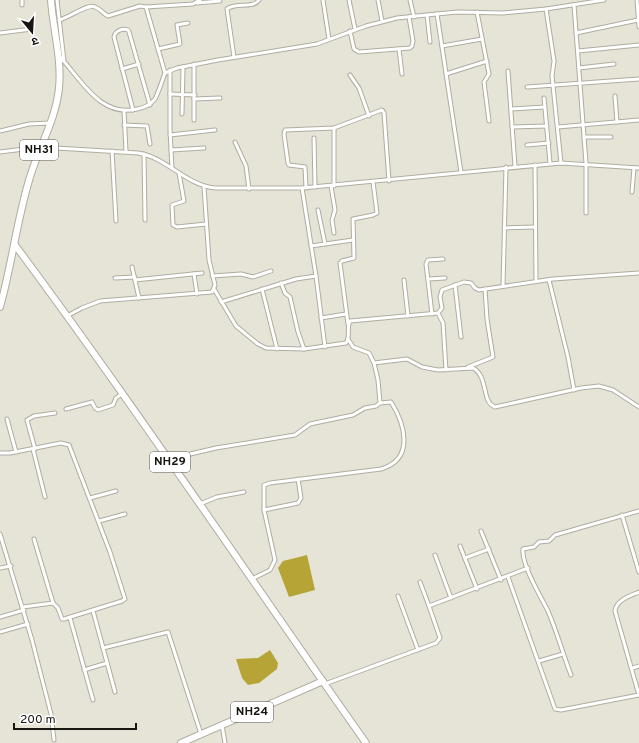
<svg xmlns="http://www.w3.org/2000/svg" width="639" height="743" font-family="Overpass,'Noto Sans Devanagari',sans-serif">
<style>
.water{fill:#b7a436}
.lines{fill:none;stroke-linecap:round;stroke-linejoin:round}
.street-casing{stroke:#afada0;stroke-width:5}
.highway-casing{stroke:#afada0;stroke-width:8}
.street{stroke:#fff;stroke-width:3}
.highway{stroke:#fff;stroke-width:6}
.labels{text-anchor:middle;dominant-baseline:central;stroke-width:3.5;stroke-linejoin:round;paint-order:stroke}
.shield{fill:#fff;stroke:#5c5b58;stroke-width:1}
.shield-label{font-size:12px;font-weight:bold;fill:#161510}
</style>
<rect width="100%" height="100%" fill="#e6e4d6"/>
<g class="water">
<polygon points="307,555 315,590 289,597 278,568 283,561"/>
<polygon points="270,650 278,663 277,669 259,683 248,685 242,678 236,659 258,658"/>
</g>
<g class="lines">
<g class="street-casing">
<g id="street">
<polyline points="22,0 22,5"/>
<polyline points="57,0 64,61"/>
<polyline points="323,0 329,39"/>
<polyline points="349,0 355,29"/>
<polyline points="378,0 382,21"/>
<polyline points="410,0 414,17"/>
<polyline points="637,0 639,27"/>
<polyline points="197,3 220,1"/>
<polyline points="574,5 586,163 586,213"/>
<polyline points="146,7 193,4 200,0"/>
<polyline points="546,9 554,61 552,76 561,163"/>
<polyline points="477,12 489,74 484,82 489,121"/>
<polyline points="437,14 461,172"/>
<polyline points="427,15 430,42"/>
<path d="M 59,20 C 69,18 88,3 95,7 C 101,9 103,14 108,16 L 140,6 L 146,7 L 165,73"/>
<polyline points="350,31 354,49 359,52 410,48 412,46 413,41 409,17"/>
<polyline points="0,33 32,29"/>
<polyline points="576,33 638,20"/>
<polyline points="442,46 482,39"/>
<polyline points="158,49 180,44 177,25 188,23"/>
<polyline points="399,49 402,74"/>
<polyline points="578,51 639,45"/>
<path d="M 60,57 C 81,79 100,118 137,109 C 144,108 150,105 155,99 C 159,91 162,81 165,73 L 177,68 L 218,60 L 317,44 L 366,26 L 397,18 L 457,12 L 503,13 L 546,9 L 604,0"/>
<path d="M 234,57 L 227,9 C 235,2 253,9 259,0"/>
<polyline points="194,64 194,120"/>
<polyline points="579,68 614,64"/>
<polyline points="122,69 139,64"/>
<polyline points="170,70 170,130 172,168"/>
<polyline points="508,71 515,166"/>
<polyline points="446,74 487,61"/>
<polyline points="350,75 359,88 369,116"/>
<polyline points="527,87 639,79"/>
<polyline points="170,94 195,95"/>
<polyline points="615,96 617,122"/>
<polyline points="544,98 550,163"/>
<polyline points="194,99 220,98"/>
<polyline points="511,109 545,107"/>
<path d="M 133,110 L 114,37 C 115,31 122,28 128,30 L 129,32 L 150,105"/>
<polyline points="124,111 126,151"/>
<polyline points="182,114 183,67"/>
<polyline points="124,125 147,126 150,144"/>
<polyline points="512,127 547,126"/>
<polyline points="558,127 639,120"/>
<polyline points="334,128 334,186"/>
<polyline points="0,131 29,124 50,123"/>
<polyline points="170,135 215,130"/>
<polyline points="584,137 611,137"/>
<polyline points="314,138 315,187"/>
<polyline points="235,142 246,166 249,189"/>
<polyline points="527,145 549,143"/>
<polyline points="171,150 204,148"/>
<polyline points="112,151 116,221"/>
<path d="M 0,152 L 40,147 L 138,153 C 168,158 185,185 215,188 L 302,188 L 561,163 L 639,168"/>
<polyline points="144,154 145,220"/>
<polyline points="535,165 536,281"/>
<polyline points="179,173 184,201 172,205 173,225 177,227 206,224"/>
<polyline points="331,186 335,210 332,220 334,233"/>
<polyline points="302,188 316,276 325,347"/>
<polyline points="306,188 305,167 289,165 288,163 284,134 285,130 334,128 382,110 384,113 389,181"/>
<polyline points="632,192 634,168"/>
<polyline points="318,210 325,244"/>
<polyline points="504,228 535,227"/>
<polyline points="311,246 353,240"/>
<polyline points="132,267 139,298"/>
<polyline points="194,274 197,294"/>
<polyline points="212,276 241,274 253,277 271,271"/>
<polyline points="115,278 135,277"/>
<polyline points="429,279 445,278"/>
<polyline points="135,280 202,273"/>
<polyline points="404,280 408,316"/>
<polyline points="549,280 568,357 574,390"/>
<polyline points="281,283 285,293 290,297 298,332 304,349"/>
<polyline points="455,285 461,337"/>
<polyline points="503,286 506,167"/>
<path d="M 214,289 L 236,326 L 258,344 L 266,348 L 304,349 L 346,343 C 351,336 346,328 350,321 L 438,313 L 442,308 L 440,297 L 442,290 L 464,282 L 471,283 L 475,288 L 479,290 L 553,279 L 639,273"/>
<polyline points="262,289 277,349"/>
<polyline points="221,302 296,279 316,276"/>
<polyline points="438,313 443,323 446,370"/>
<polyline points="432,314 426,264 428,260 443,259"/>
<polyline points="67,316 82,308 100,301 212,292 215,285 209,260 204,187"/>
<polyline points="321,318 346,314"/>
<polyline points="348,324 340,263 342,261 354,258 353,219 373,215 377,213 373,182"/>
<path d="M 348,339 L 353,347 L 369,353 L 374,363 L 407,359 L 422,367 L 438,370 L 473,368 C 489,377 481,402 495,407 L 581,388 L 599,386 L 613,390 L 639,407"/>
<polyline points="468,367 493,357 487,319 485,289"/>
<polyline points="66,409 92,402 95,408 98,410 113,405 116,398 122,394"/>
<polyline points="7,419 16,452"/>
<polyline points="33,449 45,497"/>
<polyline points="35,449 27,420 34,416 55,413"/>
<polyline points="0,453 10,453 61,443 69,445 110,552 125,599 122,601 64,619 62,619 58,608 53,603 23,607"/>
<polyline points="169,459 216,448 295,435 310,424 353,415 365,408 376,406 380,403 378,380 374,363"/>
<polyline points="90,498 116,491"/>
<polyline points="200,504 217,497 244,492"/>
<polyline points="264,510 298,503 301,498 298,479"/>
<polyline points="622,515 639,572"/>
<polyline points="99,521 125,514"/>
<polyline points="481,531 501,580"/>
<polyline points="0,534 32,640 51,714 54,740"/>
<polyline points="34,539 53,603"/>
<polyline points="460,546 477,589"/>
<polyline points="435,555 451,598"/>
<polyline points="465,558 489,549"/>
<polyline points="0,568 11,566"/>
<polyline points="508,577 555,709 561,710 639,695"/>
<path d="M 252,579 L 270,570 L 275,560 L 264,510 L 264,485 L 270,483 L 381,469 C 415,459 405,424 391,402 L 380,403"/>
<polyline points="420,582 429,606"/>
<polyline points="398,596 418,650"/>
<polyline points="93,611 115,692"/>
<polyline points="0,617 24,610"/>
<polyline points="70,618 93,700"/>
<polyline points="0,632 28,624"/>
<polyline points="103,648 168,632 201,734"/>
<polyline points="539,661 563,654"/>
<polyline points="633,668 639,666"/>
<polyline points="84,670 107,663"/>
<path d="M 571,675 C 563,654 557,632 548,611 C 541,597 521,564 523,549 L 534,547 L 539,542 L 549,541 L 555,535 L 639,511"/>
<polyline points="325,684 436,643 440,638 429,606 528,568"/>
<path d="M 639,695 L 615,611 C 616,600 630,596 639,592"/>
<polyline points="222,725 225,743"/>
</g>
</g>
<g class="highway-casing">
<g id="highway">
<path d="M 15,245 C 136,408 249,577 366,743"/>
<path d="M 0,307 C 12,264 17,219 30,177 C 39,147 56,119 59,88 C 62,59 53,29 51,0"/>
<polyline points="181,743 323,681"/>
</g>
</g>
<use href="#street" class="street"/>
<use href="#highway" class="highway"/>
</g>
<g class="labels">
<g class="shield">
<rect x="20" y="140" width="38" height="20" rx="3"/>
<rect x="150" y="452" width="40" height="20" rx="3"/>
<rect x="231" y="702" width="42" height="20" rx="3"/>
</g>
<g class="shield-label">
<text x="39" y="150">NH31</text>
<text x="170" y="462">NH29</text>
<text x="252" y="712">NH24</text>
</g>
</g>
<g transform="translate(32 32) rotate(162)" stroke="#ffffff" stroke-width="3" paint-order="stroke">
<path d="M0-3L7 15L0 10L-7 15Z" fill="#161510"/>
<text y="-6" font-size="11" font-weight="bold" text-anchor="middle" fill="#161510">उ</text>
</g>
<path d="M14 723v6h122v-6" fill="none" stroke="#161510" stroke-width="2"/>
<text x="20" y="723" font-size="12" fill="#161510" stroke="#ffffff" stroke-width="3" paint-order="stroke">200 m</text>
</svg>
